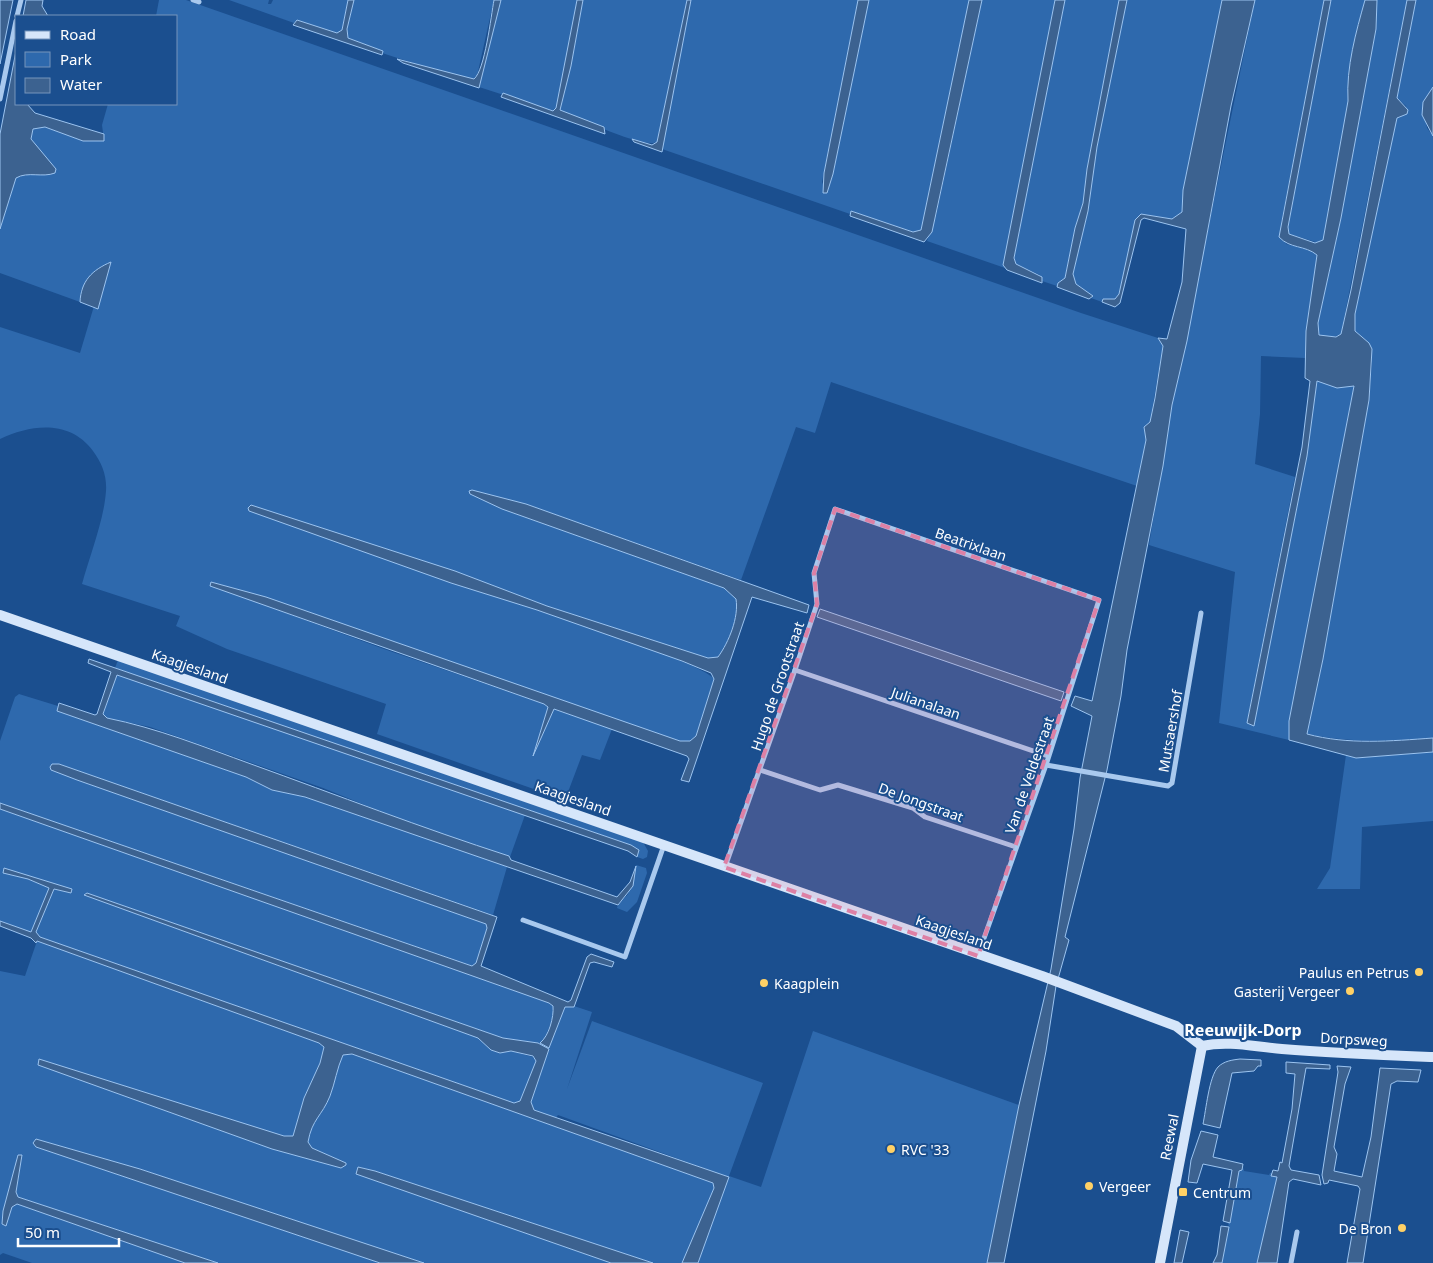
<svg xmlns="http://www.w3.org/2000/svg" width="1433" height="1263" font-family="'Noto Sans',sans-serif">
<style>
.green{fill:#2e69ad}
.water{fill:#3c6290;stroke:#9cc4f0}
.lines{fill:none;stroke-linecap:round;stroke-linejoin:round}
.street{stroke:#a9c9ee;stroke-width:5}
.secondary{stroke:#d6e6fa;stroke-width:10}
.marked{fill:#dd80a5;fill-opacity:0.2;stroke:#dd80a5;stroke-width:4;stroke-dasharray:10 6;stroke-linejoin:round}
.poi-dot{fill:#ffd166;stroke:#1b4f8f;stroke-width:2}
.labels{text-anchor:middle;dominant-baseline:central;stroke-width:4;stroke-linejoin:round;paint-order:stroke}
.street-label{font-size:14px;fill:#fff;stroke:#1b4f8f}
.poi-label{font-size:14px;fill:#fff;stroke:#1b4f8f;text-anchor:start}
.quarter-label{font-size:16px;font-weight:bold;fill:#fff;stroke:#1b4f8f}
</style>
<rect width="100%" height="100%" fill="#1b4f8f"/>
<g class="green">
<path d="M 159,0 L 186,0 L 1081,313 L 1158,338 L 1163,346 L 1150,422 L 1144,427 L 1146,440 L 1137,486 L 831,382 L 815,433 L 796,427 L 741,580 L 526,504 L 469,491 L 502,509 L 724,588 L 736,599 C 739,618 729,642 718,657 L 708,658 L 547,606 L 454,571 L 451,583 C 487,594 702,660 714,679 L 696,736 L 690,741 L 680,741 L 210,585 L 384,649 L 544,704 L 548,707 L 535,751 L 553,709 L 612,729 L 600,760 L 582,755 L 565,800 L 377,734 L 386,704 L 227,649 L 176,626 L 180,616 L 82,584 C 90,555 104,520 106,491 C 107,476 102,463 93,451 C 70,420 32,424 0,439 L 0,327 L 80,353 L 94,306 L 97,308 L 111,263 L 102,266 L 81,290 L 80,302 L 0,273 L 0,229 L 16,178 L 23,174 L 49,175 L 31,139 L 33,129 L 45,127 L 83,141 L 104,140 L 102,125 L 108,104 L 176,104 L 176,16 L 156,16 Z"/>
<polygon points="229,0 269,0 268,4 271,4 273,0 348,0 342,30 337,33 297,20 294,23"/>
<polygon points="354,0 494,0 477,76 473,79 441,72 382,53 383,51 348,38 347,29"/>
<polygon points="501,0 577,0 557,108 553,111 479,87"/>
<path d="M 583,0 L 687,0 L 657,142 C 643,149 577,117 560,111 L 571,66 Z"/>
<polygon points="691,0 858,0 822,182 827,193 833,174 869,0 969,0 921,230 914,232 851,211 850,214 662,149"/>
<polygon points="982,0 1055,0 1005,256 1005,268 927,241 936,216"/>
<polygon points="1065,0 1119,0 1087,169 1083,203 1075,228 1065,278 1057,286 1042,281 1040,275 1016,264 1014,258"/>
<polygon points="1127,0 1222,0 1183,190 1182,212 1172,219 1142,214 1119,294 1116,299 1103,299 1102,302 1091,298 1093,296 1076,284 1073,274 1088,211 1097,147"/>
<polygon points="1255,0 1324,0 1281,224 1286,244 1312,251 1317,255 1306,330 1305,358 1261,356 1260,414 1255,464 1295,477 1247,722 1254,726 1307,456 1317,381 1354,386 1289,721 1289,740 1219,723 1235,572 1149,545 1172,405"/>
<path d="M 1331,0 L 1365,0 C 1356,32 1346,67 1348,101 L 1323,240 L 1319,243 L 1289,234 L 1288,228 Z"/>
<path d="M 1377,0 L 1407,0 L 1341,334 C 1334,338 1326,337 1319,335 L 1318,323 L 1341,218 L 1376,29 Z"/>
<path d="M 1416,0 L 1433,0 L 1433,87 L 1423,102 L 1427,128 L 1433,136 L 1433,738 C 1390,741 1349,743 1307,734 L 1323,659 L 1369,400 L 1372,363 L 1369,343 L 1355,331 L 1355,314 L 1397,117 L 1407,114 L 1406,106 L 1397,98 Z"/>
<polygon points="118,660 643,842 648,851 647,857 643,859 637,857 639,850 631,845 115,668"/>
<polygon points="117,674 525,815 510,857 399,819 323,788 150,727 107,718 103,715"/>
<polygon points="19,694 58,706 57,711 246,777 272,790 305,797 503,865 507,867 493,915 59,764 52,764 77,780 486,924 487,928 476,963 473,966 0,803 0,741 15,697"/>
<polygon points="1433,752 1433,821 1362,827 1360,889 1317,889 1330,868 1346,755 1356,758"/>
<polygon points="0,809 549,1003 553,1005 553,1018 544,1040 549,1048 565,1007 574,1006 592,1012 567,1089 592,1021 763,1083 729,1176 761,1187 813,1031 1019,1105 987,1263 698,1263 728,1177 558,1115 555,1119 534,1110 531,1102 549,1049 538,1043 503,1038 87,893 84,895 478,1038 491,1050 500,1053 511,1051 533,1057 536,1061 520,1101 514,1103 40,937 36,932 54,889 71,893 72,889 3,873 28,879 49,888 31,933 0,921"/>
<polygon points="636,865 646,868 647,873 637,902 627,912 617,908 618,905 628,894"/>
<path d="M 37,941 L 319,1043 L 324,1047 L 320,1063 L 304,1098 L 293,1136 L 284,1136 L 88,1083 L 272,1149 L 341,1168 L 346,1163 L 312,1148 L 308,1142 C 312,1119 322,1116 330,1096 C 335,1083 337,1068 343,1055 L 352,1054 L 713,1183 L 714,1188 L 685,1259 L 682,1263 L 653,1263 L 375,1171 L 358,1167 L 357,1174 L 611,1263 L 424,1263 L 140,1169 L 36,1139 L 36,1147 L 380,1263 L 218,1263 L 18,1197 L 16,1192 L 22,1156 L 19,1155 L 3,1211 L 2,1224 L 6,1225 L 12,1207 L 17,1204 L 185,1263 L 32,1263 L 3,1253 L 0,1255 L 0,971 L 25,976 Z"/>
<polygon points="1243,1167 1244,1171 1269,1175 1270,1173 1272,1173 1272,1176 1277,1177 1257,1263 1222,1263 1229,1228 1228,1222 1230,1222 1239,1170 1242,1170"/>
</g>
<g class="water">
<polygon points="0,0 13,0 0,64"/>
<polygon points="26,0 43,0 42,6 48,16 23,16"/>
<polygon points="348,0 354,0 347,29 348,38 383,51 382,55 293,25 297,20 337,33 342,30"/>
<path d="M 494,0 L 501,0 L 479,88 L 403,63 L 397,59 L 474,79 C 485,70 491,16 494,0 Z"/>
<polygon points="577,0 583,0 571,66 560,110 604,127 605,134 501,97 503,93 553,111 556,108"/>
<polygon points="687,0 691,0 662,152 634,142 632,139 652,145 657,142"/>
<polygon points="858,0 869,0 833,174 827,193 823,193 824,173"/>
<polygon points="969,0 982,0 932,232 924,242 850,216 851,211 854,212 913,232 921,230"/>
<polygon points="1055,0 1065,0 1014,258 1016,264 1042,277 1042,283 1007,270 1003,265"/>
<polygon points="1119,0 1127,0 1097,147 1088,211 1073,274 1076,284 1093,296 1089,299 1057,287 1058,283 1065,278 1075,228 1083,203 1087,169"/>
<polygon points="1222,0 1255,0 1231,106 1187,341 1172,405 1163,466 1127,650 1121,696 1107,770 1065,937 1069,940 1056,986 1046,1051 1004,1263 987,1263 1019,1105 1051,969 1074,829 1080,778 1092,716 1071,706 1075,696 1092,701 1146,440 1144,427 1150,422 1155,398 1163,346 1158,338 1167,339 1182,282 1186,229 1144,218 1141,220 1120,303 1115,307 1102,302 1103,299 1115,299 1119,294 1135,220 1141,214 1172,219 1182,212 1183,190"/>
<path d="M 1324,0 L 1331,0 L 1288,227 L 1289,234 L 1315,243 L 1323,240 L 1348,101 C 1346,67 1356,32 1365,0 L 1377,0 L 1376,29 L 1341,218 L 1318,323 L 1319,335 L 1336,337 L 1341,334 L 1351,290 L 1407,0 L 1416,0 L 1397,98 L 1408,110 L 1407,114 L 1397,118 L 1355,314 L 1355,331 L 1369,343 L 1372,349 L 1369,400 L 1323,659 L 1307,734 C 1348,745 1391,741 1433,738 L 1433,752 L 1356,758 L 1289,740 L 1289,721 L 1354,386 L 1337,388 L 1317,381 L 1307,456 L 1254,726 L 1247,723 L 1302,447 L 1310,381 L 1305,378 L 1306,331 L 1317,255 C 1305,245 1290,249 1279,237 Z"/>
<path d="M 16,51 L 16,104 L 27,104 L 35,113 L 104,134 L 104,141 L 83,141 L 45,127 L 33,129 L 31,139 L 56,169 L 55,173 C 42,178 28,171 16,178 L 0,229 L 0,134 Z"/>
<polygon points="1433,87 1433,136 1422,115 1423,102"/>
<path d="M 111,262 L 98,309 L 80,302 C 81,281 92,270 111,262 Z"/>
<path d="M 472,490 L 526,504 L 809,605 L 807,613 L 752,597 L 689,782 L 681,780 L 689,759 L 687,756 L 554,709 L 533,756 L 548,707 L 544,704 L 210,586 L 211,582 L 266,597 L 680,741 L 690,741 L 696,736 L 714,679 L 711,673 L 682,661 L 537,610 L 451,583 L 249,511 L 248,508 L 251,505 L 455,571 L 547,606 L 708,658 L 718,657 C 729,642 739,617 736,599 L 724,588 L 502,509 L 470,494 L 469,491 Z"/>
<polygon points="820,609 1064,692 1061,701 817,617"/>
<path d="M 89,659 L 631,845 L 639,850 L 637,857 L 628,851 L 117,675 L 103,714 L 107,718 C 157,728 204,747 251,764 C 337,795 422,828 509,856 L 511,860 L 617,897 L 630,882 L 636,866 L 633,886 L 618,905 L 305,797 L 272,790 L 246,777 L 57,711 L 59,703 L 95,715 L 97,714 L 111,672 L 88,663 Z"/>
<path d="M 52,764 L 59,764 L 497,917 L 481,966 L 568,1002 L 571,1000 L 587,957 L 591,954 L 614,962 L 612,967 L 594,962 L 590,963 L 574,1007 L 565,1007 L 549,1048 L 540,1043 C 549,1036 554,1017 553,1006 L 549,1003 L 0,809 L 0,803 L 472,966 L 476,963 L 487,928 L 486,924 L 77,780 L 51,770 L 50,767 Z"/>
<path d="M 4,868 L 72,889 L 71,893 L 54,889 L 36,932 L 40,937 L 514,1103 L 520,1101 L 536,1061 L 533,1056 L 511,1051 L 500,1053 L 491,1050 L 478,1038 L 84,895 L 87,893 L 503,1038 L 538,1043 L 549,1049 L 531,1102 L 534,1110 L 729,1177 L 698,1263 L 682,1263 L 714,1188 L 713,1183 L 352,1054 L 343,1055 C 337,1068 335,1083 330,1096 C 322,1116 312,1119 308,1142 L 312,1148 L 346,1163 L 346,1165 L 341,1168 L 272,1149 L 38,1065 L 39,1059 L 284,1136 L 293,1136 L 304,1098 L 320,1063 L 324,1047 L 319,1043 L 37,941 L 36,943 L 31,938 L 0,926 L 0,921 L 31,932 L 49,888 L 28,879 L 3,873 Z"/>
<path d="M 1240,1059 L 1261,1060 L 1261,1066 L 1258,1066 L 1254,1071 L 1232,1073 L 1220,1128 L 1203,1124 C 1206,1110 1209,1077 1218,1067 C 1224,1061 1232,1060 1240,1059 Z"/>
<polygon points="1286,1062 1330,1065 1330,1069 1306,1068 1289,1166 1291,1170 1319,1175 1321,1185 1293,1179 1289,1182 1277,1263 1257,1263 1277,1177 1271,1176 1273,1170 1278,1171 1280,1162 1282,1163 1292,1109 1295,1074 1286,1073"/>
<polygon points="1337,1066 1351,1067 1345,1084 1334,1147 1337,1154 1334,1171 1362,1177 1371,1137 1380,1068 1421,1070 1418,1082 1397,1081 1391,1084 1363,1263 1347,1263 1360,1189 1358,1186 1329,1180 1328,1183 1324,1184 1322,1175 1338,1072"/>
<polygon points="1201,1131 1218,1135 1213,1157 1243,1164 1242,1170 1239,1171 1230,1223 1223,1221 1232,1170 1203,1164 1197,1183 1188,1182 1191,1160"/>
<polygon points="36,1139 140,1169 424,1263 380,1263 36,1147 33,1143"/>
<polygon points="18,1155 22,1155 16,1192 18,1197 218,1263 185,1263 17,1204 12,1207 6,1226 2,1224 3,1211"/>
<polygon points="358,1167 375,1171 653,1263 611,1263 356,1174"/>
<polygon points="1221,1226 1229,1227 1222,1263 1213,1263 1217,1255"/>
<polygon points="1180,1230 1189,1232 1182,1263 1174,1263"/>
</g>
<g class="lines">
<g class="street">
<polyline points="193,0 199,2"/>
<polyline points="17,16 21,0"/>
<polyline points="0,99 16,21"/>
<polyline points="795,670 1048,756"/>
<polyline points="1046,765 1168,786 1172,783 1201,613"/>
<polyline points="760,770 820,790 838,785 913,808 925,817 1016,847"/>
<polyline points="725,867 795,670 817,604 814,573 835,509 1099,600 1046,765 978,955"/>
<polyline points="523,920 625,957 664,845"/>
<polyline points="1291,1263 1297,1232"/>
</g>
<g class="secondary">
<path d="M 0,615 L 1042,976 L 1176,1026 L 1202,1046 C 1229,1040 1255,1047 1282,1049 C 1332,1053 1383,1055 1433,1057"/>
<polyline points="1160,1263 1202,1046"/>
</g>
</g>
<path class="marked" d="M 835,509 L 1099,600 L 978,956 L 724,867 L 817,604 L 814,573 Z"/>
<g class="poi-dot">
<circle cx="1419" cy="972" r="5"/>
<circle cx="764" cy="983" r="5"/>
<circle cx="1350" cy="991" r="5"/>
<circle cx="891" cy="1149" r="5"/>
<circle cx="1089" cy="1186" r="5"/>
<rect x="1178" y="1187" width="10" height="10" rx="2.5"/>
<circle cx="1402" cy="1228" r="5"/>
</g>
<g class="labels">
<g class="street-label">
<text transform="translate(971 544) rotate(19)">Beatrixlaan</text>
<text transform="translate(190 666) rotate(19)">Kaagjesland</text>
<text transform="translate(777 686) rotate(-71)">Hugo de Grootstraat</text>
<text transform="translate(926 703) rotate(19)">Julianalaan</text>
<text transform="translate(1170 731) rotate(-80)">Mutsaershof</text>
<text transform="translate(1029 775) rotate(-71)">Van de Veldestraat</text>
<text transform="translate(573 798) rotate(19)">Kaagjesland</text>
<text transform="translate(921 802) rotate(20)">De Jongstraat</text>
<text transform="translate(954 932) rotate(19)">Kaagjesland</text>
<text transform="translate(1354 1039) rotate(3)">Dorpsweg</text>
<text transform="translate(1169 1137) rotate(-79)">Reewal</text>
</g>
<g class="poi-label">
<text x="1409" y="972" text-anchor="end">Paulus en Petrus</text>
<text x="774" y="983">Kaagplein</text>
<text x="1340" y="991" text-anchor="end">Gasterij Vergeer</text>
<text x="901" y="1149">RVC '33</text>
<text x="1099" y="1186">Vergeer</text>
<text x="1193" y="1192">Centrum</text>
<text x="1392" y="1228" text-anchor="end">De Bron</text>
</g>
<g class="quarter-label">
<text x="1243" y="1030">Reeuwijk-Dorp</text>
</g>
</g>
<rect x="15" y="15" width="162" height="90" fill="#1b4f8f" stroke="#7695bc"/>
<rect x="25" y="31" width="25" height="8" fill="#d6e6fa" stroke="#7695bc"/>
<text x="60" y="40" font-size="15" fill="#ffffff">Road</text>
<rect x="25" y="52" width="25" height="15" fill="#2e69ad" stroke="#7695bc"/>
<text x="60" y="65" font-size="15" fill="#ffffff">Park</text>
<rect x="25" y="78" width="25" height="15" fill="#3c6290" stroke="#7695bc"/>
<text x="60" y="90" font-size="15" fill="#ffffff">Water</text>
<path d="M18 1238v8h101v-8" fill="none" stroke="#ffffff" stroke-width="2.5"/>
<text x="25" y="1238" font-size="15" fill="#ffffff" stroke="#1b4f8f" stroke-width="4" paint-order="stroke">50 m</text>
</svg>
